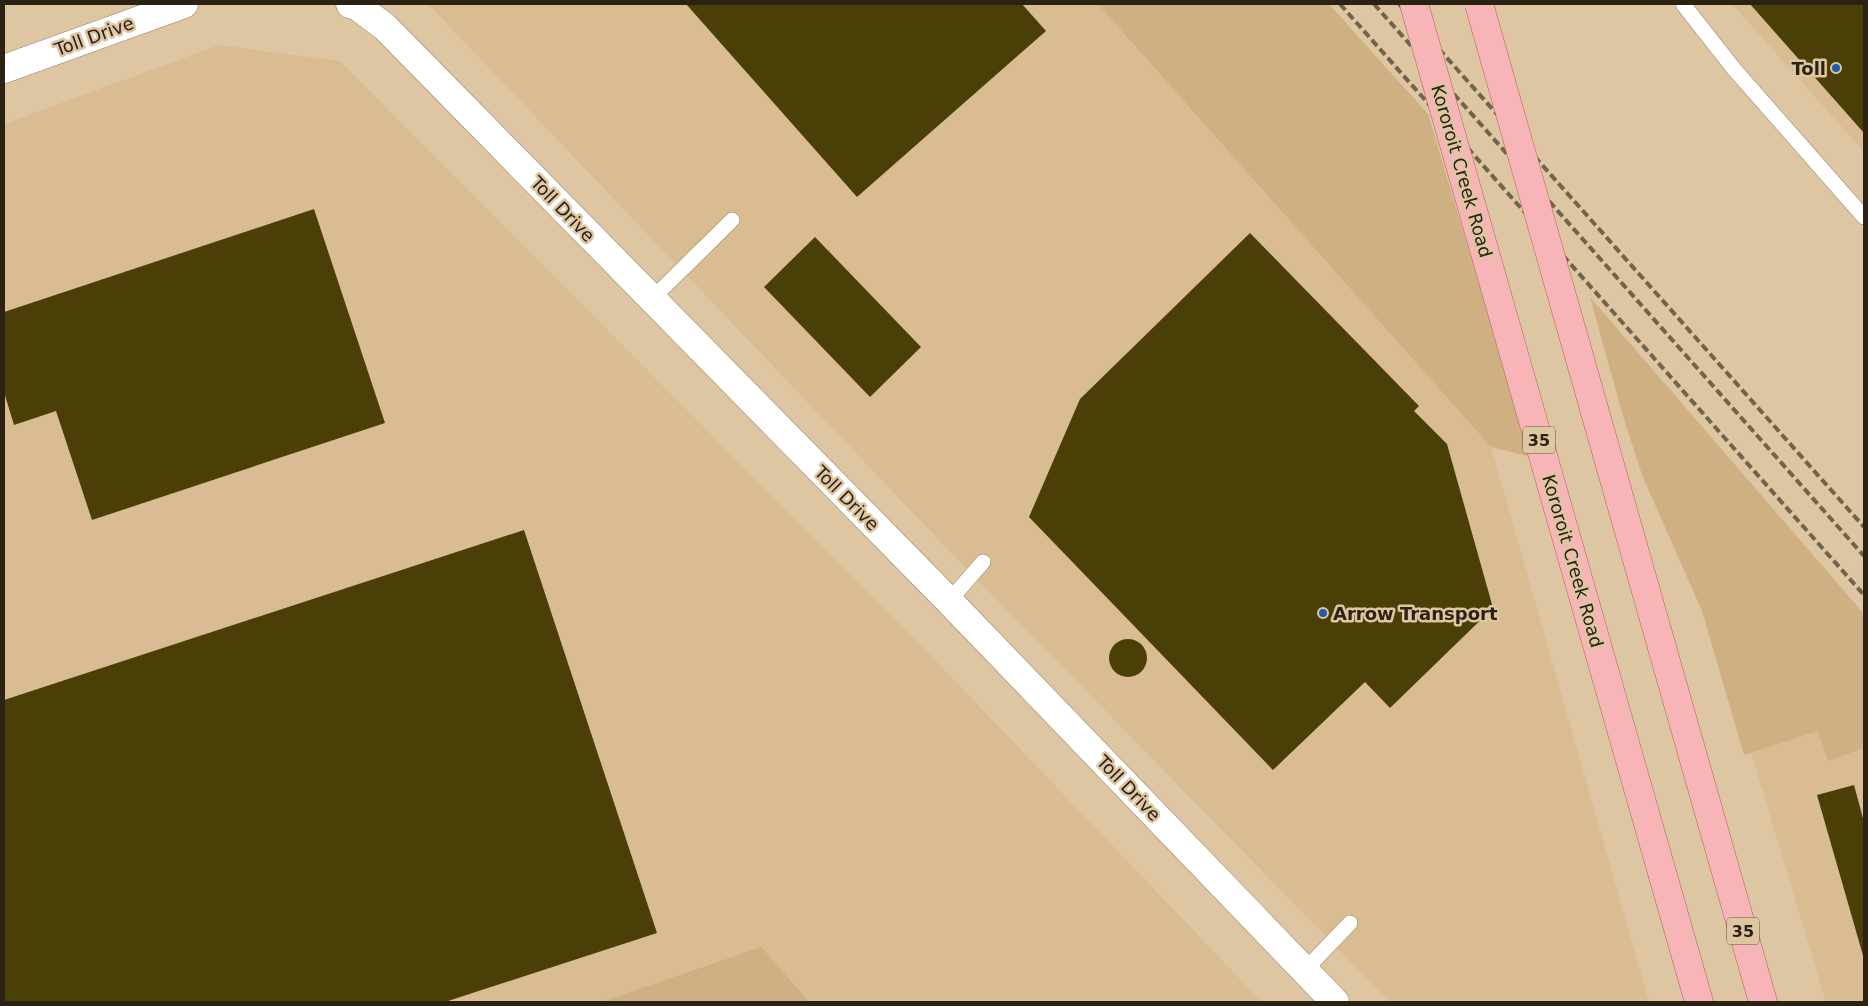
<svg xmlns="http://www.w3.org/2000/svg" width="1868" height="1006" font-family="'DejaVu Sans',sans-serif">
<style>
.built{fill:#d9bc91}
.green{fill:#ceb082}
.building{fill:#4a3f07}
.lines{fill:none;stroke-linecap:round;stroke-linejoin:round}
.service-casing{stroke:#947d5b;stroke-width:16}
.minor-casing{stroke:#947d5b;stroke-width:29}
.primary-casing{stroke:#ad6260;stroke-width:29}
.service{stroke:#fff;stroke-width:15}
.minor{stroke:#fff;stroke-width:28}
.primary{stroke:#f8b5b8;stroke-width:28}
.rail{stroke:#72634c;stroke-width:4;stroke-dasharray:8 4;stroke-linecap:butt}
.primary-bridge-casing{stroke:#ad6260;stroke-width:29;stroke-linecap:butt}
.primary-bridge{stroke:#f8b5b8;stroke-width:28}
.poi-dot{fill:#205aac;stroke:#dfc6a2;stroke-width:2}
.labels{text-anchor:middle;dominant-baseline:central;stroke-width:5;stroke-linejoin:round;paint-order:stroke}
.shield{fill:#dfc6a2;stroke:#61533f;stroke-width:1}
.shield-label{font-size:16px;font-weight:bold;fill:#2b2214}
.street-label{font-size:18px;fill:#2b2214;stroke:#dfc6a2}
.poi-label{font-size:18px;font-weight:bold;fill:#2b2214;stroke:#dfc6a2;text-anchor:end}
</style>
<rect width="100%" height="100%" fill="#dfc6a2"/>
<g class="built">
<polygon points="428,4 1104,4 1491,447 1649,1002 1390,1002 957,559"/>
<polygon points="1732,4 1864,4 1864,152"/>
<polygon points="219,45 340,61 915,639 1262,1002 811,1002 761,947 601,1002 4,1002 4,124"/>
<polygon points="1819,731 1828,761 1864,748 1864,1002 1826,1002 1751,752"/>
</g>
<g class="green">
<polygon points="1098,4 1329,4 1428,114 1531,457 1491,447"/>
<polygon points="1590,297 1864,614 1864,748 1828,761 1818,731 1744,755 1702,611 1642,475 1623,416"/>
<polygon points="761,947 810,1002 601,1002"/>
</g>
<g class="building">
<polygon points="686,4 1022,4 1046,31 857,197"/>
<polygon points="1750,4 1864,4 1864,133"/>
<polygon points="314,209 385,423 92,520 56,411 14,425 4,392 4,312"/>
<polygon points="1250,233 1419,406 1414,411 1447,444 1493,608 1390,708 1365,682 1273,770 1029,517 1080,399"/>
<polygon points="815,237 921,347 870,397 764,287"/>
<polygon points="524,530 657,933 445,1002 4,1002 4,700"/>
<circle cx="1128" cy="658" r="19"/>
<polygon points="1854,785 1864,822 1864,959 1817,795"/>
</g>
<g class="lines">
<g class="service-casing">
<g id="service">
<polyline points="1683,4 1734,69 1864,217"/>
<polyline points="652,299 732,220"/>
<polyline points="949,601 983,562"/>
<polyline points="1304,971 1350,923"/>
</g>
</g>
<g class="minor-casing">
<g id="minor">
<polyline points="350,4 357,6 385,27 949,601 1335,1002"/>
<polyline points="4,69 184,4"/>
</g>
</g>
<g class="primary-casing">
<g id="primary">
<polyline points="1620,500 1763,1002"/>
<polyline points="1663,876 1699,1002"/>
</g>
</g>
<use href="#service" class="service"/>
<use href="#minor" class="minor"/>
<use href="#primary" class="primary"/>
<g class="rail">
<polyline points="1340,4 1864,595"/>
<polyline points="1374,4 1864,556"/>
<polyline points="1399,4 1864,527"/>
</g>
<g class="primary-bridge-casing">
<g id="primary-bridge">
<polyline points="1414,4 1663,876"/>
<polyline points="1479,4 1620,500"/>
</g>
</g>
<use href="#primary-bridge" class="primary-bridge"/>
</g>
<g class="poi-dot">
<circle cx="1836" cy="68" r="5"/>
<circle cx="1323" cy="613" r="5"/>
</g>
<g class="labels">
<g class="shield">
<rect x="1523" y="426.5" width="32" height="27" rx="4"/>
<rect x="1727" y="917.5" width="32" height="27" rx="4"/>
</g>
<g class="shield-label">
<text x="1539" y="440">35</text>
<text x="1743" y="931">35</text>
</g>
<g class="street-label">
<text transform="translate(94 36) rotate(-20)">Toll Drive</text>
<text transform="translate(1462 171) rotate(74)">Kororoit Creek Road</text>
<text transform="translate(563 209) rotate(46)">Toll Drive</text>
<text transform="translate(847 498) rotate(45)">Toll Drive</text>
<text transform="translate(1573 561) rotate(74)">Kororoit Creek Road</text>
<text transform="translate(1129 788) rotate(46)">Toll Drive</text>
</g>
<g class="poi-label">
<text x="1826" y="68">Toll</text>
<text x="1333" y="613" text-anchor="start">Arrow Transport</text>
</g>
</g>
<rect width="1868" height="1006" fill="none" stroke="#2b2214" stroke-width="10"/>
</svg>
